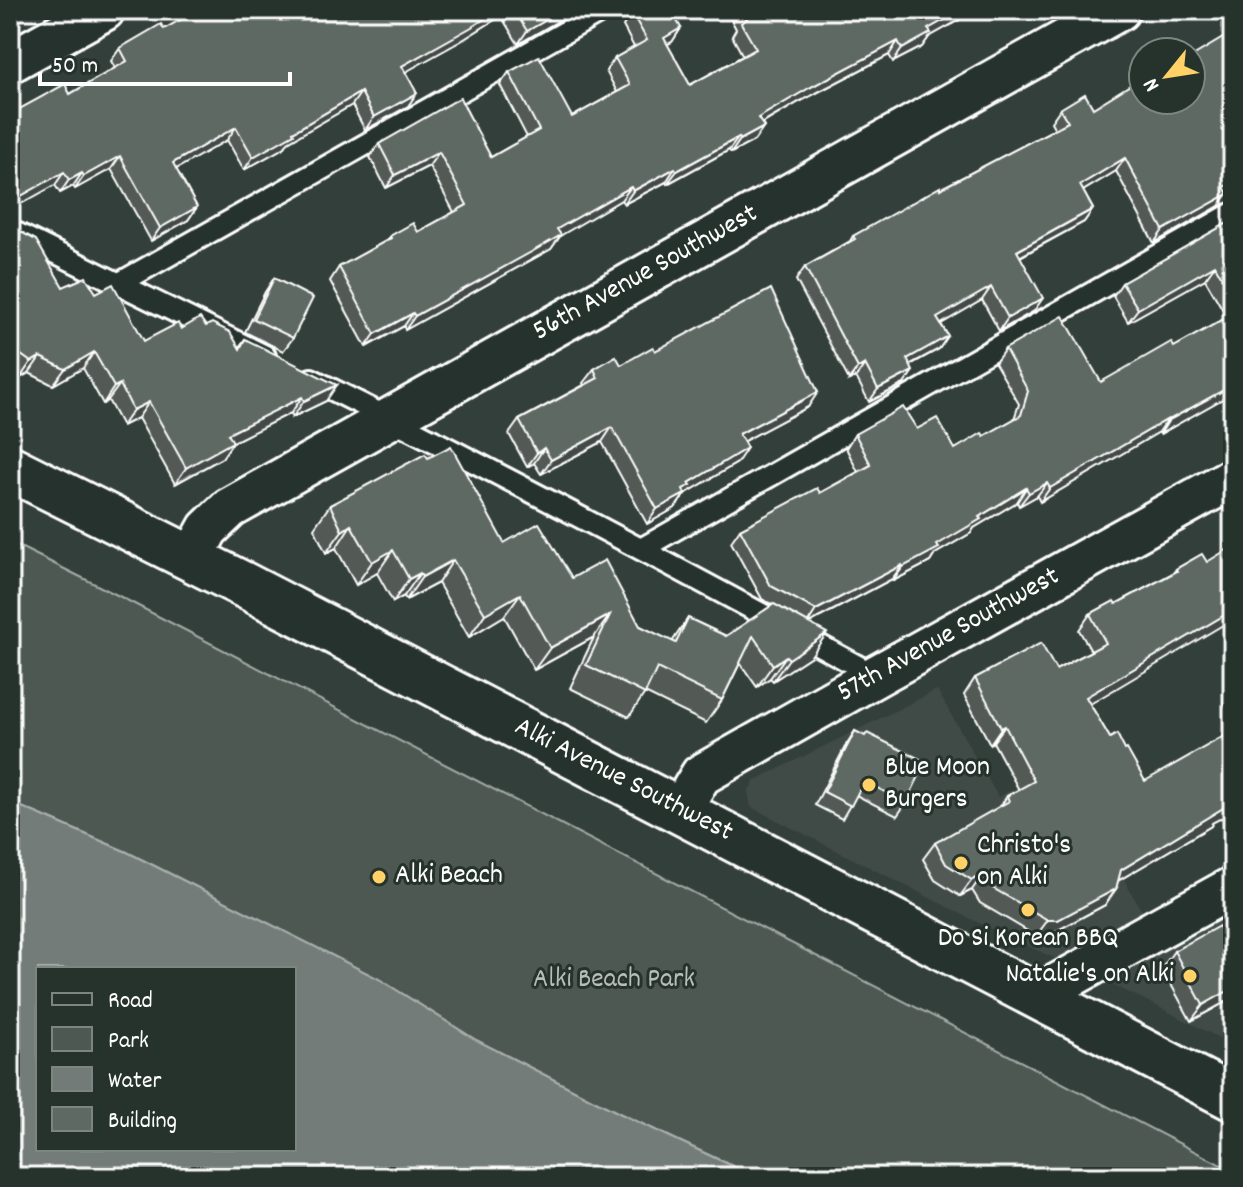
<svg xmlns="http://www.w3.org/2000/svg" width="1243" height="1187" font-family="Dekko,sans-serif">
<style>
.built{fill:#404c47}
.green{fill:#4d5853;stroke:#a6aca9;stroke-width:2}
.water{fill:#737b78;stroke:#abb0ae;stroke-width:2;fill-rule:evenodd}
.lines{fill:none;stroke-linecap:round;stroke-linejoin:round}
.service-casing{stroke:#fff;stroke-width:26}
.minor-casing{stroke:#fff;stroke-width:46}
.secondary-casing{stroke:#fff;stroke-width:50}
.service{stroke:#26332d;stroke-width:20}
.minor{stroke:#26332d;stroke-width:40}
.secondary{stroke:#26332d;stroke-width:44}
.wall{fill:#525a56;stroke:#fff;stroke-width:2}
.shaded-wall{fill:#424a46;stroke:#fff;stroke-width:2}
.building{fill:#5f6964;stroke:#fff;stroke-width:2}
.poi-dot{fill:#ffd166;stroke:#26332d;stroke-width:3}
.labels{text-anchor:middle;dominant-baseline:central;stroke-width:6;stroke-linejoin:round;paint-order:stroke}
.street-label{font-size:28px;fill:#fff;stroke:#26332d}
.poi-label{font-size:28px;fill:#fff;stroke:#26332d;text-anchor:start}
.park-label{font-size:28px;fill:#b8bcba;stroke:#26332d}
</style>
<rect width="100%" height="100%" fill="#333f3a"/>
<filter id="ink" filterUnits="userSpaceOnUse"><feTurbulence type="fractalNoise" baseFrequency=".0125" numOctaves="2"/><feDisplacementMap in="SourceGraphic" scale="16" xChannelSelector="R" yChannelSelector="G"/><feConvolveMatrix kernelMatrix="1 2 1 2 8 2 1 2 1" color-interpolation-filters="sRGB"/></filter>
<g filter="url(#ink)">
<polygon class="built" points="937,690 998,797 1059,766 1163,948 1233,910 1233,1045 1147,1001 989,928 751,807 748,792 754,781"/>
<polygon class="green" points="10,542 117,595 1233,1171 1233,1177 756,1177 621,1114 476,1040 379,979 127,852 10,802"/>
<path class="water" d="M 10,802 L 127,852 L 379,979 L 476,1040 L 621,1114 L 756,1177 L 10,1177 ZM 38,969 L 294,969 L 294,1149 L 38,1149 Z"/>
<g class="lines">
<g class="service-casing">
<g id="service">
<polyline points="10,230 265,356"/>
<polyline points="118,284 604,10"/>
<path d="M 311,379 C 502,474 689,574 876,676"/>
<polyline points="641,549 1233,213"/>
</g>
</g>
<g class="minor-casing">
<g id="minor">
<polyline points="10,62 104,10"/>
<polyline points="192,558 208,529 230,508 1119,10"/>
<polyline points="680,810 701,775 876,676 1233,478"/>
<polyline points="1036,996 1233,887"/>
</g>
</g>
<g class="secondary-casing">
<polyline id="secondary" points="10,468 244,585 1233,1098"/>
</g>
<use href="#service" class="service"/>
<use href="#minor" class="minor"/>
<use href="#secondary" class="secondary"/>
</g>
<g class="wall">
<polygon points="198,10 573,10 570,14 518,44 501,16 461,41 405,72 408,106 365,130 352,105 288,142 285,147 244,170 227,140 176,169 197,207 188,220 151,241 111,169 75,189 73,186 60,193 55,185 70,94 115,68 111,61 120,48 164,29"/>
<polygon points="726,10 977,10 929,37 922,47 893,62 889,55 799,102 762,124 764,127 754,141 731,153 729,150 667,184 666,182 624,204 621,200 561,235 551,249 526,263 405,330 404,326 366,347 330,281 339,267 386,241 390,236 418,232 454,212 429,166 386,188 370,157 379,144 491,157 527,137 500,85 509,72 572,117 617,92 606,71 615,58 634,47 623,26 632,13 681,28 672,42 667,44 690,85 743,56 732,36 736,29"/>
<polygon points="1233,26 1233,189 1227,193 1219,206 1154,243 1116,171 1083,191 1093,209 1084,222 1020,257 1034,311 999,331 982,300 941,324 948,336 939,349 910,365 904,384 869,402 856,377 849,380 796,280 805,267 850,241 853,236 940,189 1055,129 1051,122 1060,109 1093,108 1143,100 1210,47 1225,38"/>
<polygon points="1233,220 1233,393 1160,434 1159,432 1040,502 1037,496 1019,506 1017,502 974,528 971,533 935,554 930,562 893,581 892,579 809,623 811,656 773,681 770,678 757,687 740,663 722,700 706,723 645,693 629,717 570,688 594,637 534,670 504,616 469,637 438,583 406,600 404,596 393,602 377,573 356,585 336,548 326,553 314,528 330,505 428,458 504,543 572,578 640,626 672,642 688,618 726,636 773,605 762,599 731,542 740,529 820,493 858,472 846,448 855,434 917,429 955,449 984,436 1014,419 1019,404 995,363 1005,349 1101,382 1174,347 1227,317 1205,279 1128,322 1113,296 1122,283"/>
<polygon points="10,226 63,287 96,293 144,341 181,329 206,326 239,347 245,339 326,401 293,417 291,413 233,442 222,458 175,484 138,418 122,426 108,400 103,404 83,368 53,385 29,373 20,378 10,371"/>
<polygon points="274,278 293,338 283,351 245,332 265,292"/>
<polygon points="655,351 808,407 743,441 737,463 685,494 675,508 647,524 602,442 541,474 534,463 527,467 509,434 519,420 584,385 583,383 594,369 621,365"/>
<polygon points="1202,554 1090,704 1110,738 1145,781 1212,823 1211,826 1118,881 1105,905 1047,936 1036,936 980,903 972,890 960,896 935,880 923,859 935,843 1000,807 1007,796 1019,790 993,742 990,744 964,695 975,678 1056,670 1091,651 1079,630 1090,614 1116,604 1173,573 1176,569"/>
<polygon points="1233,689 1233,720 1224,703"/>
<polygon points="855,731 906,803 897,816 856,795 842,819 815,805 846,745"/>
<polygon points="1233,930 1233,998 1191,1021 1162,968 1174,951 1224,935"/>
</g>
<g class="shaded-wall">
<polygon points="499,10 505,10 501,16 461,41 393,79 402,66"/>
<polygon points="564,10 573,10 570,14 518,44 527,31"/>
<polygon points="962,10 977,10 929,37 922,47 893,62 902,49 928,29"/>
<polygon points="681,28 672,42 654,51 664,38"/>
<polygon points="898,41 889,55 799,102 749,131 758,118 809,88"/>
<polygon points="361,92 352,105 288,142 285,147 244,170 253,157 293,132"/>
<polygon points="417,93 408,106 365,130 374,117"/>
<polygon points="236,127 227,140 164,176 173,163"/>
<polygon points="764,127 754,141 731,153 740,140"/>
<polygon points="739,137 729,150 667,184 677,171"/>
<polygon points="439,152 429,166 386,188 395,175"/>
<polygon points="120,156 111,169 75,189 84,176"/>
<polygon points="1125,158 1116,171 1071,198 1080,185"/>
<polygon points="675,168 666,182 624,204 633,191"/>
<polygon points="64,172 55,185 10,210 10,202"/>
<polygon points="82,173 73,186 60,193 69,180"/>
<polygon points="1233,182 1233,189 1215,199 1224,187"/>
<polygon points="631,187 621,200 548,243 557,229"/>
<polygon points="1228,194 1219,206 1154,243 1163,230"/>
<polygon points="197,207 188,220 151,241 160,228"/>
<polygon points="1093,209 1084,222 1008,263 1017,251"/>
<polygon points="561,235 551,249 405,330 415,316"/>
<polygon points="1215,265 1205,279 1128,322 1138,309"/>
<polygon points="991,287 982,300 929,331 937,318"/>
<polygon points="1043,298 1034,311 999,331 1008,318"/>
<polygon points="413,313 404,326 366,347 375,334"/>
<polygon points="948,336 939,349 898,371 907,359"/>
<polygon points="94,352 83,368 53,385 65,369"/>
<polygon points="40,357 29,373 20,378 31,362"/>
<polygon points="865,364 856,377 849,380 858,368"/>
<polygon points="913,371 904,384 869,402 878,389"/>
<polygon points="120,384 108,400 103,404 114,387"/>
<polygon points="337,385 326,401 293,417 304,401"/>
<polygon points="1233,385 1233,393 1160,434 1169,420"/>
<polygon points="818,392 808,407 729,449 739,434"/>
<polygon points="302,397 291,413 233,442 222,458 175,484 186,468 228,434"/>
<polygon points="149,402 138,418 122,426 133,410"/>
<polygon points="1168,419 1159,432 1040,502 1050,488"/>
<polygon points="612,427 602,442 541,474 551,460"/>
<polygon points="544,448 534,463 527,467 537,453"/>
<polygon points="747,448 737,463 685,494 675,508 647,524 657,509 689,483"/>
<polygon points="1047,483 1037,496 1019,506 1029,493"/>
<polygon points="1026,488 1017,502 974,528 971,533 935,554 930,562 893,581 903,567 979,517"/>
<polygon points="351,525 336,548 326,553 342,531"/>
<polygon points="393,550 377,573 356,585 372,562"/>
<polygon points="453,560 438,583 406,600 422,577"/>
<polygon points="902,565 892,579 807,624 816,610"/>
<polygon points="420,573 404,596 393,602 409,579"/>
<polygon points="520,594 504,616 469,637 485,614"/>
<polygon points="1233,610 1233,619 1075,713 1086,697"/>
<polygon points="610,615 594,637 534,670 550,648"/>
<polygon points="827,633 811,656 773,681 789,659"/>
<polygon points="786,656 770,678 757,687 773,665"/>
<polygon points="1005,726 993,742 990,744 1001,728"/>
<polygon points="1233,802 1233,812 1212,823 1211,826 1109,886 1121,870"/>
<polygon points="983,874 972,890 960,896 972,880"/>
<polygon points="1116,889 1105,905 1047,936 1036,936 1048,920"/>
<polygon points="1233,988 1233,998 1191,1021 1203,1005"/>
</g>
<g class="building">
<polygon points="198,10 499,10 470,28 402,66 417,93 374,117 361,92 293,132 294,134 253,157 236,127 173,163 197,207 160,228 120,156 84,176 82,173 69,180 64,172 10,202 10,114 65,84 70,94 96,79 127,61 120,48 161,24 164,29"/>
<polygon points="514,10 564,10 527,31"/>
<polygon points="637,10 671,10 681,28 664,38 690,85 756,49 741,23 747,19 742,10 962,10 928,29 931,33 902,49 898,41 809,88 758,118 764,127 740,140 739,137 677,171 675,168 633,191 631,187 557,229 561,235 535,250 415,316 413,313 375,334 339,267 391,238 390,236 413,223 418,232 467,205 439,152 395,175 379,144 460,98 491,157 539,130 509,72 539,56 572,117 630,85 615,58 647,40 632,13"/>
<polygon points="1233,32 1233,182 1224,187 1228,194 1163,230 1125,158 1080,185 1093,209 1017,251 1043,298 1008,318 991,287 937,318 948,336 907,359 913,371 878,389 865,364 858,368 805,267 855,239 853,236 940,187 940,189 1068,122 1060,109 1085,94 1093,108 1143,77 1143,100 1191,100 1191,57"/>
<polygon points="1233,220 1233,298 1215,265 1138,309 1122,283"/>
<polygon points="10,226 36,240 63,287 86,277 96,293 113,284 144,341 178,323 181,329 200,318 206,326 212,323 230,332 240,349 245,339 337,385 304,401 302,397 228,434 233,442 186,468 149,402 133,410 120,384 114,387 94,352 65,369 40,357 31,362 10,347 10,272 21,267 10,261"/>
<polygon points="274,278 313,298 293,338 254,319"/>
<polygon points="771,289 818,392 739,434 747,448 689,483 691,485 683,489 685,494 657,509 612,427 551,460 544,448 537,453 519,420 598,378 594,369 616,356 621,365 653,347 655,351"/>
<polygon points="1233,314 1233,385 1169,420 1168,419 1050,488 1047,483 1029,493 1026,488 979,517 981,519 937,545 939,548 903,567 902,565 816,610 771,586 740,529 817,488 820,493 871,465 855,434 903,407 917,429 937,418 955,449 982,433 984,436 1021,415 1028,391 1005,349 1063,316 1101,382 1171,342 1174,347"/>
<polygon points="451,446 504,543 539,523 572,578 605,560 640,626 676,643 688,618 726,636 774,604 827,633 789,659 786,656 773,665 753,636 722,700 657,668 645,694 586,665 610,615 550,648 520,594 485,614 453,560 422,577 420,573 409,579 393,550 372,562 351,525 342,531 330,505 425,454 428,458"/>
<polygon points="1233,546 1233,610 1086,697 1110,738 1117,734 1125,750 1127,749 1145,781 1233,731 1233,802 1121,870 1116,889 1058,920 1048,920 991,887 983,874 972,880 946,864 935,843 1009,801 1007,796 1034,781 1005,726 1001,728 975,678 1041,643 1056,670 1106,643 1090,614 1114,601 1116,604 1177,571 1176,569 1202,554 1207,562"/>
<polygon points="855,731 865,736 867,733 926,762 906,803 864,781 851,806 824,792"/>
<polygon points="1219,926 1224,935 1233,930 1233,988 1203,1005 1174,951"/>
</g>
</g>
<g class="poi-dot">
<circle cx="869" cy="785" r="8"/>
<circle cx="961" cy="863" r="8"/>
<circle cx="379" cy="877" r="8"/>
<circle cx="1028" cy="910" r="8"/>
<circle cx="1190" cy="976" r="8"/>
</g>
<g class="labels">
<g class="street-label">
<text transform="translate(646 274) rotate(-29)">56th Avenue Southwest</text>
<text transform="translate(949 636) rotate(-29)">57th Avenue Southwest</text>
<text transform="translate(623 781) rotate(27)">Alki Avenue Southwest</text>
</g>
<g class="poi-label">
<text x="885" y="769">Blue Moon<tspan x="885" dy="32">Burgers</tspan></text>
<text x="977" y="847">Christo's<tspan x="977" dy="32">on Alki</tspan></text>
<text x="395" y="877">Alki Beach</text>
<text x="1028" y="940" text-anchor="middle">Do Si Korean BBQ</text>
<text x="1174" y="976" text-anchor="end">Natalie's on Alki</text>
</g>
<g class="park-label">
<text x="614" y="981">Alki Beach Park</text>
</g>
</g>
<rect width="1243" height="1187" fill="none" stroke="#26332d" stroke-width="40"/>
<rect x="20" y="20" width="1203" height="1147" fill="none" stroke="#fff" stroke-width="3" filter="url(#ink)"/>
<rect x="36" y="967" width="260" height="184" fill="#26332d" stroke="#7d8581" stroke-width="2"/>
<rect x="52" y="993" width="40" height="12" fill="#26332d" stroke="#7d8581" stroke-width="2"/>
<text x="108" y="1007" font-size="24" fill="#ffffff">Road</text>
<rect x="52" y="1027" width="40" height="24" fill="#4d5853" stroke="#7d8581" stroke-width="2"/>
<text x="108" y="1047" font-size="24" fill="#ffffff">Park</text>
<rect x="52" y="1067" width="40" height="24" fill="#737b78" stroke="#7d8581" stroke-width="2"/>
<text x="108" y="1087" font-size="24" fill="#ffffff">Water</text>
<rect x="52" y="1107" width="40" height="24" fill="#5f6964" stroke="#7d8581" stroke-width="2"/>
<text x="108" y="1127" font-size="24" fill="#ffffff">Building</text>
<g transform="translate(1167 76) rotate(240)"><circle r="38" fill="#26332d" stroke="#7d8581" stroke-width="2"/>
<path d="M0-6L14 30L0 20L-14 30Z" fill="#ffd166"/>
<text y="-12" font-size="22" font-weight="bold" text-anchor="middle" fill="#ffffff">N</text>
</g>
<path d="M40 72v12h250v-12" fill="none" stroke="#ffffff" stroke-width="4"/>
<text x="52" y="72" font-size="24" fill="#ffffff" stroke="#26332d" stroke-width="6" paint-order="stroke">50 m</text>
</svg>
